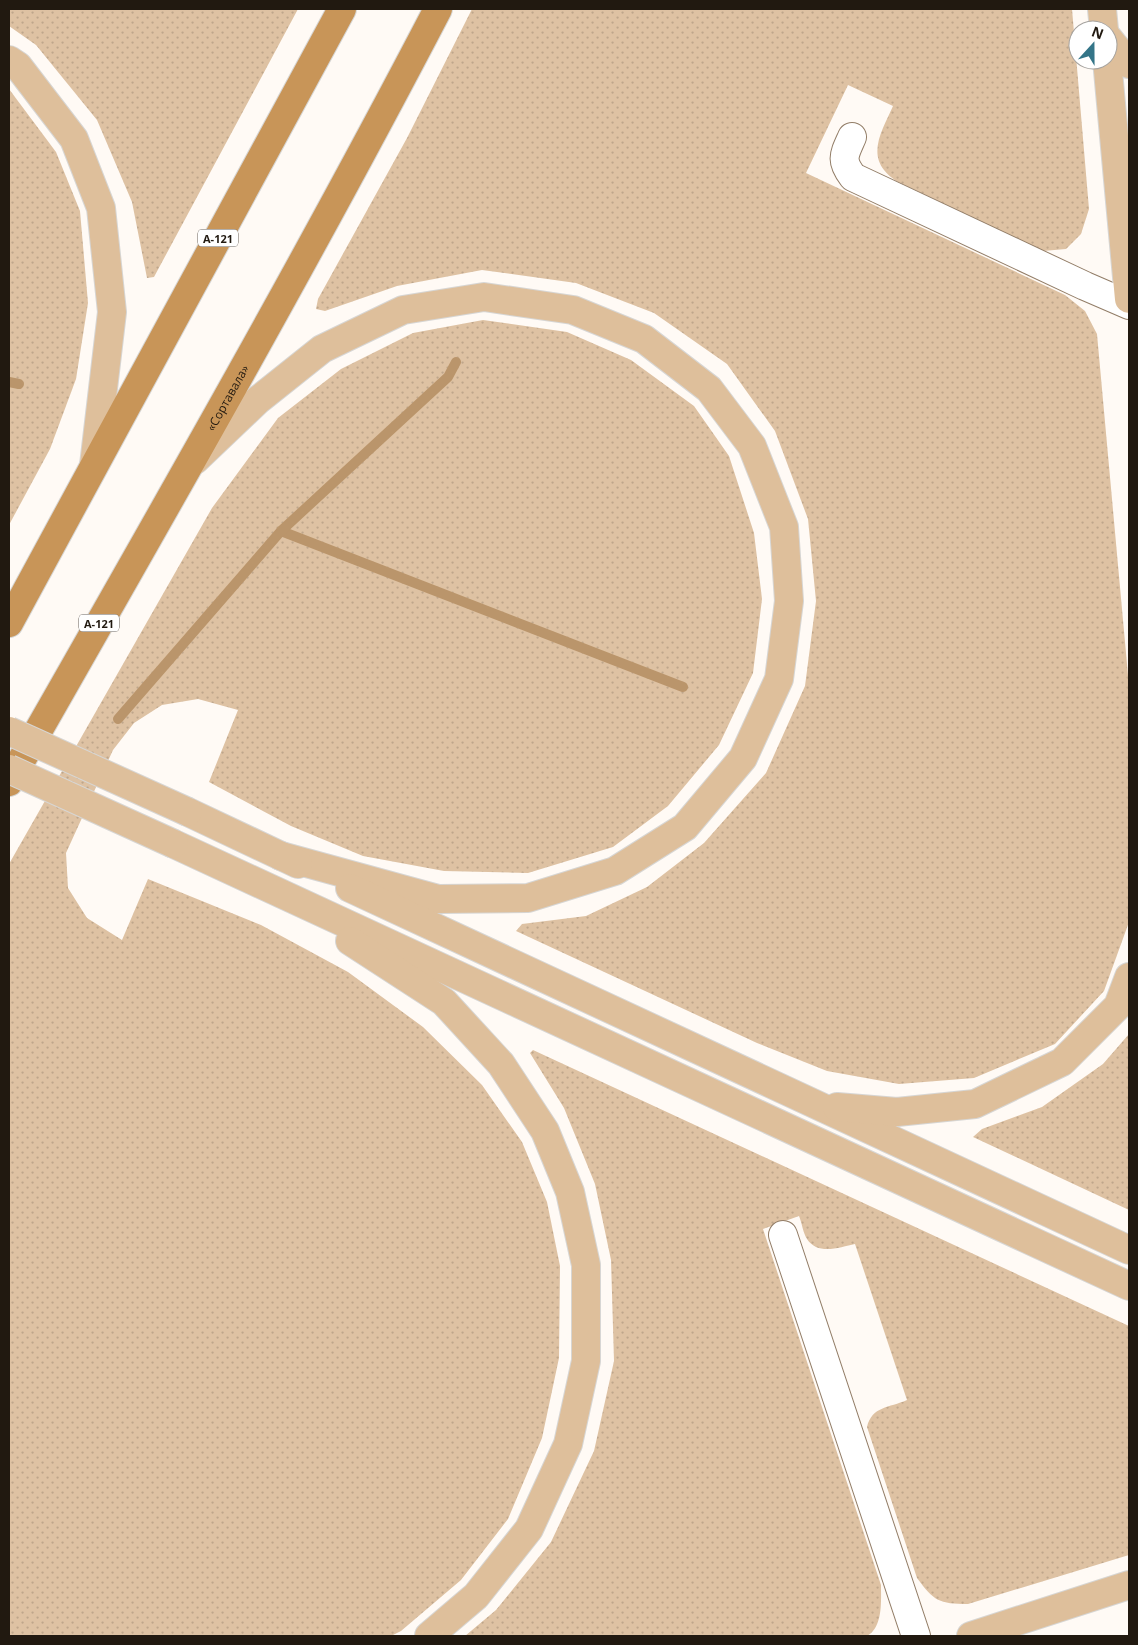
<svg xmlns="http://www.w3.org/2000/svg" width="1138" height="1645" font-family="'Open Sans',sans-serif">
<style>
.grass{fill:url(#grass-dots)}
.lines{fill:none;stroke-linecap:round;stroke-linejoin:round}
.stream{stroke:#ba956b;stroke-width:10}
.minor-casing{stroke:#927d67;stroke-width:30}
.major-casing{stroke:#d7d6d4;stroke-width:30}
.highway-casing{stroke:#d7d6d4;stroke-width:30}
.minor{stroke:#fff;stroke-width:28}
.major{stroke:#debf9b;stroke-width:28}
.highway{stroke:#c89558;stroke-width:28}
.major-bridge-casing{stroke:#d7d6d4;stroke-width:30;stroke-linecap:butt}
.major-bridge{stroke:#debf9b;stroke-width:28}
.labels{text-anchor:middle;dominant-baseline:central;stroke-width:4.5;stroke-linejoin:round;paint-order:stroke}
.shield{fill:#fff;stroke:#645e58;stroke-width:1}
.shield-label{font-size:11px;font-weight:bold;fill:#211910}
.street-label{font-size:12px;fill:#211910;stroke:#fff}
</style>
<defs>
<pattern id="grass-dots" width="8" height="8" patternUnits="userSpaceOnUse" patternTransform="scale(1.25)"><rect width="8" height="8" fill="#dec2a3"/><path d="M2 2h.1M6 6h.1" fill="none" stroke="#bea68b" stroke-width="1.8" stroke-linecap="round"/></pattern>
</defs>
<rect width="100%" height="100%" fill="#fffaf5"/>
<g class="grass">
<polygon points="9,9 298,9 154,277 147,278 132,202 97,120 36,45 9,26"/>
<path d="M 472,9 L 1072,9 L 1089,209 L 1081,234 L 1066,249 L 1043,251 L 896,181 C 892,178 887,174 884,170 C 868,150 885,125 893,106 L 848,85 L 806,173 L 1065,295 L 1085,311 L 1097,334 L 1129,686 L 1129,922 L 1104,991 L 1055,1044 L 974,1078 L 899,1084 L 827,1071 L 757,1043 L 516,931 L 522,924 L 586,916 L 647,887 L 704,843 L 766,773 L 805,686 L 816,601 L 808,519 L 775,431 L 727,364 L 654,313 L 576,283 L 482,270 L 397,286 L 325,311 L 316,309 L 318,299 L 407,138 Z"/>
<polygon points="9,89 56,152 80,211 88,303 76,379 50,449 9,525"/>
<polygon points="483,320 567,332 631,360 694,406 729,456 754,533 762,599 753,673 719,745 668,806 613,847 528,873 444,871 363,856 291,826 209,782 238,710 198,699 162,705 134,723 113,750 66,853 68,888 87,918 122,940 148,879 261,925 348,972 423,1027 482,1085 522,1142 547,1202 560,1266 559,1358 542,1438 508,1519 461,1580 401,1631 391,1636 9,1636 9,864 212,508 278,418 341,369 413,333"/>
<polygon points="1129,1034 1129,1210 973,1137 982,1129 1042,1107 1103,1064"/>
<path d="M 533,1050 L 1129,1326 L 1129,1555 L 968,1604 C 939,1604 934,1601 917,1578 L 867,1427 C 872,1406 889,1408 907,1400 L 855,1244 C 840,1247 818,1256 807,1239 C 803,1233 802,1223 799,1216 L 763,1229 L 881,1585 C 881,1602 883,1627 867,1636 L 465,1636 L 496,1610 L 551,1542 L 594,1451 L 614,1361 L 611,1260 L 595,1184 L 564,1108 L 530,1053 Z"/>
</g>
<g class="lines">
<g class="stream">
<polyline points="9,382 19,384"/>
<polyline points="281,531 683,687"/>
<polyline points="118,719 281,531 448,377 456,362"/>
</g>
<g class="minor-casing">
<g id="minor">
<path d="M 852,137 C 844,155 840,160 853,177 L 1085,286 L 1129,305"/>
<polyline points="783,1235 916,1636"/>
</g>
</g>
<g class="major-casing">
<g id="major">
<polyline points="1102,9 1104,30"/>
<polyline points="1108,38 1129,64"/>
<polyline points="9,60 18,66 74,139 101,208 112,312 94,465"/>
<polyline points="1107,60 1129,299"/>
<polyline points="195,460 258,400 322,349 403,310 484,297 573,310 644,339 709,389 752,446 784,527 789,601 779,679 743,758 685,827 615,871 528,898 438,899 281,856"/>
<polyline points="188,812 298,864"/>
<polyline points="174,844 1129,1286"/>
<polyline points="350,888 1129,1250"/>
<polyline points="350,941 444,1002 501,1064 545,1131 570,1192 586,1265 586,1361 568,1444 529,1529 476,1596 429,1636"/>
<polyline points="837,1107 897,1112 975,1104 1062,1062 1118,1006 1129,977"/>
<polyline points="971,1636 1129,1585"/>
</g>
</g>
<g class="highway-casing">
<g id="highway">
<polyline points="9,623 342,9"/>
<path id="s1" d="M 9,782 C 155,526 302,270 438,9"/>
</g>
</g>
<use href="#minor" class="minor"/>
<use href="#major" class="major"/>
<use href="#highway" class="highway"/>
<g class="major-bridge-casing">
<g id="major-bridge">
<polyline points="9,731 188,812"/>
<polyline points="9,769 174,844"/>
</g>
</g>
<use href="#major-bridge" class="major-bridge"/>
</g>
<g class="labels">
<g class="shield">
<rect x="198" y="229.5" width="40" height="17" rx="4"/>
<rect x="79" y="614.5" width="40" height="17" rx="4"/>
</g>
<g class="shield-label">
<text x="218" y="238">А-121</text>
<text x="99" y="623">А-121</text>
</g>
<g class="street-label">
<text stroke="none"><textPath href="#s1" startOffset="442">«Сортавала»</textPath></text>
</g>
</g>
<rect width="1138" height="1645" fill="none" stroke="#211910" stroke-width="20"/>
<g transform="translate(1093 45) rotate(21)"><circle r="24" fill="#ffffff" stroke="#a6a39f"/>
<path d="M0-4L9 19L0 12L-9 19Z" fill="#347588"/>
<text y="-8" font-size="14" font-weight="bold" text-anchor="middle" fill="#211910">N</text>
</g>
</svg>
